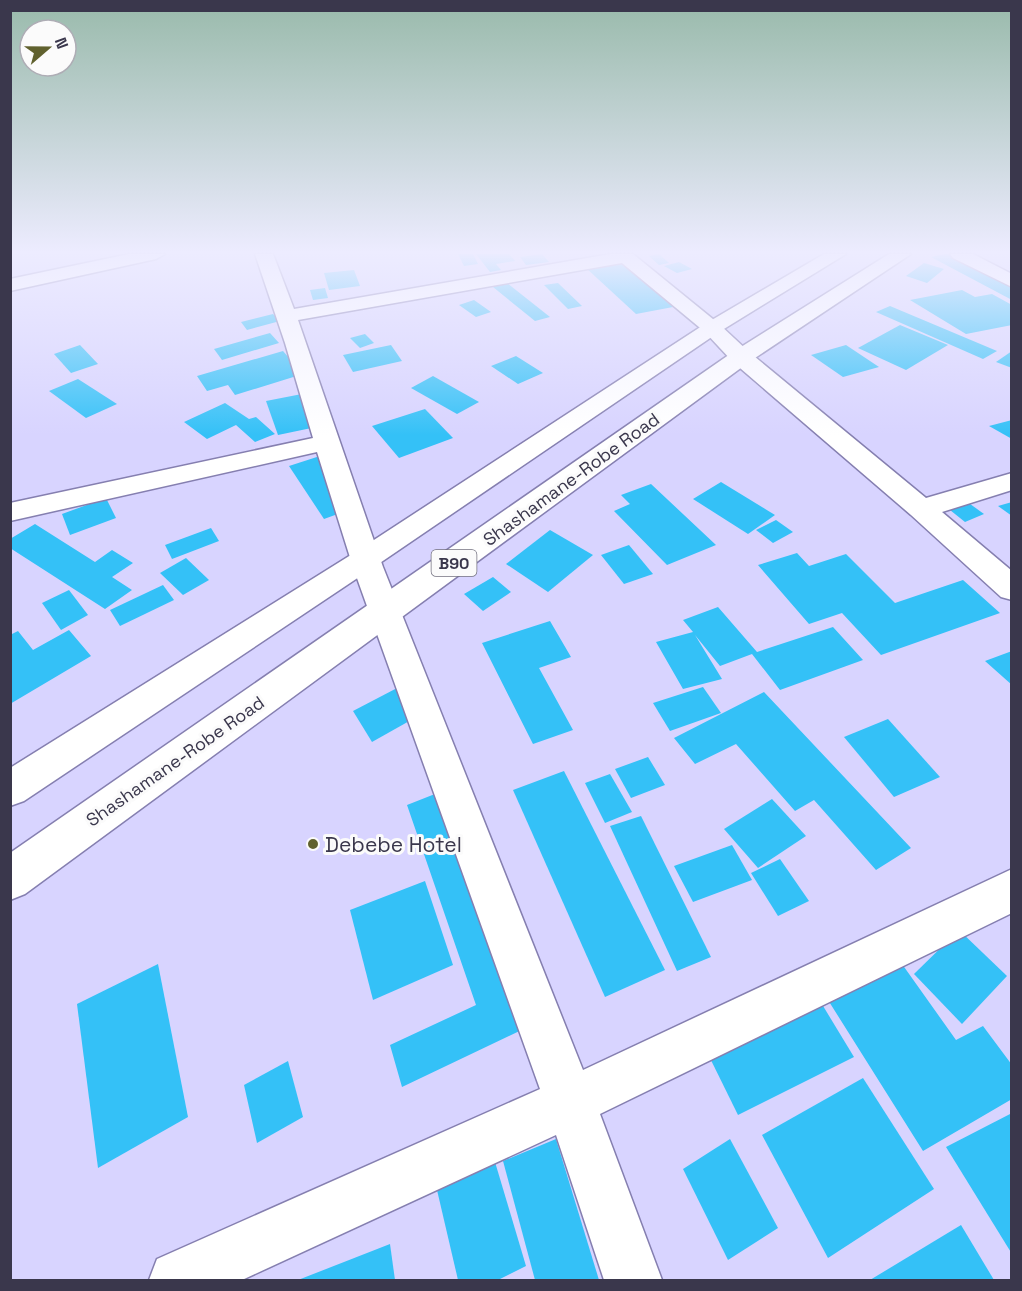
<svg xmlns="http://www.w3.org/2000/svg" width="1022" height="1291" font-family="'Space Grotesk',sans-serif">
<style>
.building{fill:#34c1f7}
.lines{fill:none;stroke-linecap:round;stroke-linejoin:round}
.minor-casing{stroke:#857fb0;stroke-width:3}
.major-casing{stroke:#857fb0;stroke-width:3}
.minor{fill:#fff;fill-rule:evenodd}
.major{fill:#fff;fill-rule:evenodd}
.poi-dot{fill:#60612e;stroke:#fbfbfb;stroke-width:2}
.labels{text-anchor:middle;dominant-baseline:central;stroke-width:6;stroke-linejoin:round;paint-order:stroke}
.shield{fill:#fbfbfb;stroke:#747280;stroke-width:1.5}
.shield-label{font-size:16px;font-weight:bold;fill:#3a374c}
.street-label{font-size:18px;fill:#3a374c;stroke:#fbfbfb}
.near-poi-label{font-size:21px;fill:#3a374c;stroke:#fbfbfb;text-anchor:start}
</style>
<rect width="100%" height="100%" fill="#d8d4ff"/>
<g class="building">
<polygon points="458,254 473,254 478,264 464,266"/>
<polygon points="476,254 509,254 515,261 496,264 501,270 490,272"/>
<polygon points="542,254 549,262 526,265 520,257"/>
<polygon points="659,254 669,263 659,265 649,256"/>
<polygon points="945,254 953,254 1012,284 1012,300 931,257"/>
<polygon points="619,261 673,307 636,314 585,267"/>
<polygon points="679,262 692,269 677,273 664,266"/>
<polygon points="924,263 944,269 927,283 906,276"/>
<polygon points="354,270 360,286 329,290 324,273"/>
<polygon points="507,283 550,317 535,321 493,287"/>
<polygon points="558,283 582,306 568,309 544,285"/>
<polygon points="325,288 328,298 313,300 310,290"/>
<polygon points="962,290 975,297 992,294 1012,305 1012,325 966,334 910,300"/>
<polygon points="474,300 491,312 476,317 459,305"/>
<polygon points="890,306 997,351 983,359 876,312"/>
<polygon points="273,314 280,321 247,330 241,322"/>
<polygon points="900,325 948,345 906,370 858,348"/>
<polygon points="270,333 279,343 222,360 214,349"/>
<polygon points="365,334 374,343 360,348 350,338"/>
<polygon points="80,345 98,364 71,373 54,354"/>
<polygon points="391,345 402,361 353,372 343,355"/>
<polygon points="846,345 879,367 843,377 811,355"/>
<polygon points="283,351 303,374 235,395 228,385 207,391 197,376"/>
<polygon points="1012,351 1012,368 996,362"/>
<polygon points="516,356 543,373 518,384 491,366"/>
<polygon points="433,376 479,402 457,414 411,388"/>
<polygon points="78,379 117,404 86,418 49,391"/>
<polygon points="307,393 321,426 278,435 266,401"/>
<polygon points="225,403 249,419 256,417 275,434 255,442 236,425 207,439 184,422"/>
<polygon points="425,409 453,438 399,458 372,426"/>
<polygon points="1012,420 1012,439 989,426"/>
<polygon points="320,456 357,507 324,519 289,466"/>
<polygon points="721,482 775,515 748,534 693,499"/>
<polygon points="651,484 716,545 667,565 614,511 630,504 621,495"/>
<polygon points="959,496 984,514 965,522 940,502"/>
<polygon points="106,498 116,518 70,535 62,514"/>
<polygon points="1012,502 1012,516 998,506"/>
<polygon points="776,520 793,532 773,543 756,530"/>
<polygon points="35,524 95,562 112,550 133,563 112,577 132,590 105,609 10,548 10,539"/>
<polygon points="211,528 219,541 172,559 165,545"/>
<polygon points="550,530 593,555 548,592 506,564"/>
<polygon points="629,545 653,574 624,584 601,555"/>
<polygon points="797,553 809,566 846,554 895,603 963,580 1000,613 881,655 842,613 809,624 758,565"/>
<polygon points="186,558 209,580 183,595 160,573"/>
<polygon points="493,577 511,592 483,611 464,594"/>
<polygon points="163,585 174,600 120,626 110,610"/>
<polygon points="69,590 88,615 61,630 42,603"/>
<polygon points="718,607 757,652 833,627 863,660 780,690 752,654 720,666 695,635 722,679 683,689 656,642 693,632 683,620"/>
<polygon points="550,621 571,657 539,668 573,730 533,744 482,643"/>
<polygon points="69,630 91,656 10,704 10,635 18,631 33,650"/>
<polygon points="1012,651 1012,685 985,661"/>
<polygon points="399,687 420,715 372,742 353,711"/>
<polygon points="703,687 721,713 670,731 653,703"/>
<polygon points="764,692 911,848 876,870 814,800 795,811 736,744 695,764 674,738"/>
<polygon points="888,719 940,777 894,797 844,737"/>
<polygon points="648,757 665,785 631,798 615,769"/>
<polygon points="564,771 665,970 605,997 513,790"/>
<polygon points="610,774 632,812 605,823 585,783"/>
<polygon points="440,792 530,1026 402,1087 390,1045 476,1005 407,805"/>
<polygon points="772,799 806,836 758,868 724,829"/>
<polygon points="641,816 711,957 677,971 610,826"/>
<polygon points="732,845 752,880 693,902 674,866"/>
<polygon points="780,859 809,901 778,916 751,873"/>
<polygon points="425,881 453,965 373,1000 350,910"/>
<polygon points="959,930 1007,976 962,1024 914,974"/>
<polygon points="158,964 188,1117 98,1168 77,1004"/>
<polygon points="902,964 956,1040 983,1026 1012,1065 1012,1099 923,1151 828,1000"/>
<polygon points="817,996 854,1057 738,1115 705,1048"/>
<polygon points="288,1061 303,1117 257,1143 244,1085"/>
<polygon points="863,1078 934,1189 828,1258 762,1135"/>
<polygon points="1012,1113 1012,1254 946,1147"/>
<polygon points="556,1139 599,1280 535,1280 503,1161"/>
<polygon points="730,1139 778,1228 728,1260 683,1169"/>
<polygon points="495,1162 526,1266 498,1280 458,1280 437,1190"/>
<polygon points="961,1225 994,1280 870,1280"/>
<polygon points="390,1244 395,1280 298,1280"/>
</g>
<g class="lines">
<g class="minor-casing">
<g id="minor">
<polygon points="129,254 165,254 156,259 10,291 10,279"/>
<polygon points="255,254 273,254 294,309 610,254 633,254 719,324 749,352 926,498 1012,473 1012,490 942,512 1012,571 1012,600 1001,597 911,515 733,362 705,332 622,263 298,320 383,567 583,1070 1012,869 1012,913 600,1114 662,1280 604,1280 556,1135 242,1280 149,1280 157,1259 540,1089 353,567 317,452 10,521 10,503 313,438 285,343"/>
<polygon points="950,254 973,254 1012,274 1012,287 953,258"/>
</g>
</g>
<g class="major-casing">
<g id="major">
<polygon points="824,254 846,254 719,332 374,567 24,801 10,806 10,768 354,553 705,324"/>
<polygon points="889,254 911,254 749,362 25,894 10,900 10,853 733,352"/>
</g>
</g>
<use href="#minor" class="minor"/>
<use href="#major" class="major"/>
</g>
<linearGradient id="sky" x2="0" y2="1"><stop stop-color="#99baab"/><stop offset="0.58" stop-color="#edecff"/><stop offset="1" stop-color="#edecff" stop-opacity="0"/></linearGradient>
<rect width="1022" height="435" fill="url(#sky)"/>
<circle class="poi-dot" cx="313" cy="844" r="6"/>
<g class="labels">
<rect class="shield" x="431.5" y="550" width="45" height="26" rx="4.5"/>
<g class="shield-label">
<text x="454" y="563">B90</text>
</g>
<g class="street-label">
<text transform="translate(571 479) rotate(-36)">Shashamane-Robe Road</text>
<text transform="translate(175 761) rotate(-35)">Shashamane-Robe Road</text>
</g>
<g class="near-poi-label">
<text x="325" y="844">Debebe Hotel</text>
</g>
</g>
<rect width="1022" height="1291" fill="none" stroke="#3a374c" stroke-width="24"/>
<g transform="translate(48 48) rotate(70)"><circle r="28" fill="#fbfbfb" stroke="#aeadb5" stroke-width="1.5"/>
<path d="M0-4.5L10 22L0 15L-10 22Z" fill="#60612e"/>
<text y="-9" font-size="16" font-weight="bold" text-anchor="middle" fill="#3a374c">N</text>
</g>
</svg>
